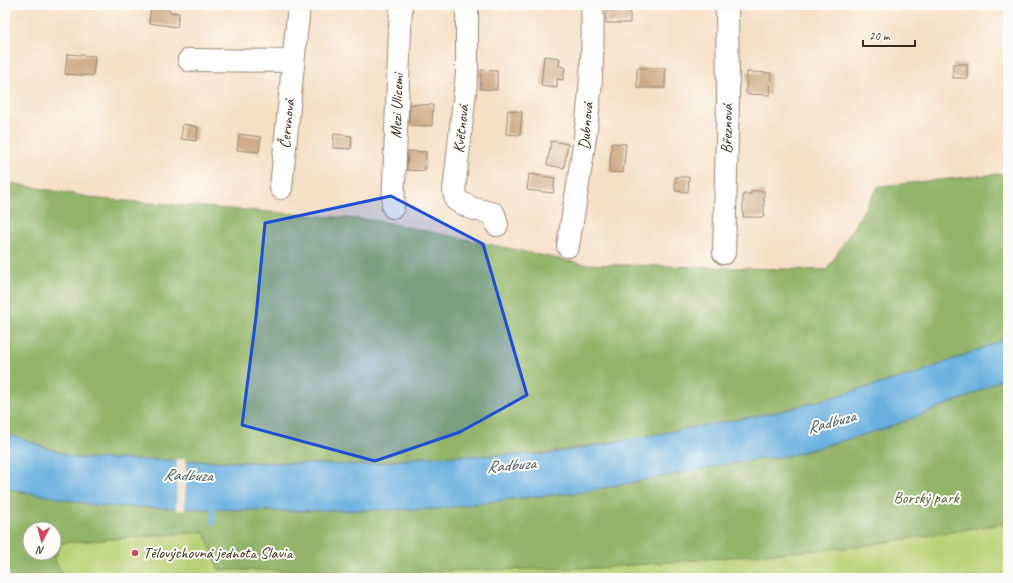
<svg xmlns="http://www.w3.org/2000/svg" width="1013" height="583" font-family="Caveat,sans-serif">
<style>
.green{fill:#b9d176;stroke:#7a7e4a;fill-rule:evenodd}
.forest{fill:#92b367;stroke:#666e42;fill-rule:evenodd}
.water{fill:#67afde;stroke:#516c7e}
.pier{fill:#f5e0c6}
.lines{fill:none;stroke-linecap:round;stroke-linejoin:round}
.stream{stroke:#67afde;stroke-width:5}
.building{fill:#ceaa87}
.minor-casing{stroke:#988572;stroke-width:24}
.minor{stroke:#fff;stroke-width:22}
.marked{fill:#1d4ed8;fill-opacity:0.2;stroke:#1d4ed8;stroke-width:3;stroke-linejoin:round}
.poi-dot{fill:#d1495b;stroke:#fdfcf7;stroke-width:1.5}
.labels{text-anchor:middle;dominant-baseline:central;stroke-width:4;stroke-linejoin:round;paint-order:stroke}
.street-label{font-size:16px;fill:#3b2a1e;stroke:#fdfcf7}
.park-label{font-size:16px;fill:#615c38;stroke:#fdfcf7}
.poi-label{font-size:16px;fill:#3b2a1e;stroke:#fdfcf7;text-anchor:start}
.water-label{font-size:17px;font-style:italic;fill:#4a5961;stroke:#fdfcf7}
</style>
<rect width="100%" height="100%" fill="#fdfcf7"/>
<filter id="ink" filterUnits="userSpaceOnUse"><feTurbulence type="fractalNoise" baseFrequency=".025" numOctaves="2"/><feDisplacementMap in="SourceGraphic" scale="8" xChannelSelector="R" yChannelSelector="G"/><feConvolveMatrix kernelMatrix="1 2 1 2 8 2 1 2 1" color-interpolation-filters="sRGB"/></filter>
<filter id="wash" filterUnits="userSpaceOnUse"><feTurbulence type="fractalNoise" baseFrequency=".012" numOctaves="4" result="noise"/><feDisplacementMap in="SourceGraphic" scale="16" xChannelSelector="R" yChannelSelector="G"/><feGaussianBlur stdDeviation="0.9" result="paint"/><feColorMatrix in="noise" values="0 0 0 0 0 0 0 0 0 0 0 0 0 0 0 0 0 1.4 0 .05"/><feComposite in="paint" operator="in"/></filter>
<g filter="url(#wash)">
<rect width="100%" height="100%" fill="#f5e0c6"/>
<path class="green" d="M 1008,376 L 1008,578 L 5,578 L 5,488 L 99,506 L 281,511 L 438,509 L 519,498 L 582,492 L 738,462 L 792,455 L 884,428 L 967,397 ZM 30,529 L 54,529 L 54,553 L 30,553 Z"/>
<g class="forest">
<polygon points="1008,173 1008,338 918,373 783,411 686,430 540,454 424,457 364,465 75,458 5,433 5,182 100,199 374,220 583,264 827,270 879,186"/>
<path d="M 1008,376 L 1008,523 L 855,547 L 598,568 L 382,572 L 219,570 L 204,532 L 61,543 L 55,560 L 65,578 L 5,578 L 5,488 L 27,493 L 197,508 L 273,511 L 363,510 L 573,493 L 738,462 L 792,455 L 884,428 L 967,397 ZM 30,529 L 54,529 L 54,553 L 30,553 Z"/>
</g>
<polygon class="water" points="1008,338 1008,376 967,397 884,429 792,455 738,462 582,492 519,498 438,509 281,511 99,506 5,488 5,433 75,458 364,465 424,457 549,454 783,411 918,373"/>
<polygon class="pier" points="177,459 186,459 185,510 176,510"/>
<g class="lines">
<polyline class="stream" points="213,503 213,522"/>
</g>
<g id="blocks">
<g class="building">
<polygon points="151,6 169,8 169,12 179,13 177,27 149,23"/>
<polygon points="614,6 630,6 630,23 606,23 606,10 613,10"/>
<polygon points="67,54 95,56 93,76 65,74"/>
<polygon points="544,56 560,58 559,66 565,67 563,80 557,79 557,88 541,86"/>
<rect x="953" y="64" width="14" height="14"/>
<rect x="637" y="68" width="28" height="20"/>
<polygon points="481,70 497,71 497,90 480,89"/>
<polygon points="747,72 771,73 770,95 746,94"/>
<polygon points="410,104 433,105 432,126 409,125"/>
<polygon points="508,110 522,112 520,135 506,134"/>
<polygon points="183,124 198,127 196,141 181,139"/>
<polygon points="239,134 261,137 259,152 237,150"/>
<polygon points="334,134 352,136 351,149 333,148"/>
<polygon points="551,141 568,144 564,168 547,165"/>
<polygon points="612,143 626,144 623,173 609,172"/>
<polygon points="408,151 426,152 425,171 407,170"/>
<polygon points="529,174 555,178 553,193 527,190"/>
<polygon points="675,177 689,177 688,192 675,191"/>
<polygon points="751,191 764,191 764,217 743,217 743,194 751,194"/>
</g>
</g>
</g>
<g filter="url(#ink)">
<use href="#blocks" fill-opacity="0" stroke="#988572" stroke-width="1"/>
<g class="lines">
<g class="minor-casing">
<g id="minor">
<polyline points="467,5 467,73 454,191 456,200 471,208 494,214 497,225"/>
<polyline points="189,60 293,61"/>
<polyline points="281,188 299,5"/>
<polyline points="393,207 401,5"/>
<path d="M 568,246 C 581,167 596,85 592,5"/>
<polyline points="724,253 728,99 727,5"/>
</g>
</g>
<use href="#minor" class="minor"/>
</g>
</g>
<path class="marked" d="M 391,196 L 483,244 L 527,395 L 460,432 L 375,461 L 242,425 L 256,317 L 265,223 Z"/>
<circle class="poi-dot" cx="135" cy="553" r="4"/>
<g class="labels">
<g class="street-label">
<text transform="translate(397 106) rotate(-88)">Mezi Ulicemi</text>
<text transform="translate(287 124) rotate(-84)">Červnová</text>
<text transform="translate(586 126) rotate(-85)">Dubnová</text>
<text transform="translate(461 129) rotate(-84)">Květnová</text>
<text transform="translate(727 129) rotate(-89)">Březnová</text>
</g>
<g class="park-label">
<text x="926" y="498">Borský park</text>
</g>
<g class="poi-label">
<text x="143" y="553">Tělovýchovná jednota Slavia</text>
</g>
<g class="water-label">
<text transform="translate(831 422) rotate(-15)">Radbuza</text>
<text transform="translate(511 465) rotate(-5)">Radbuza</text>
<text transform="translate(188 475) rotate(2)">Radbuza</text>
</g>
</g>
<rect width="1013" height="583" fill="none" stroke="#fdfcf7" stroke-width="20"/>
<g transform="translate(42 541) rotate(186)"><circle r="19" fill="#fdfcf7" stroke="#afa8a0"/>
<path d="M0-3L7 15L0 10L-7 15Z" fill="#d1495b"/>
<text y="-6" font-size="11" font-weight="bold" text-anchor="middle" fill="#3b2a1e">N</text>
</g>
<path d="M863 40v6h52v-6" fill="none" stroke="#3b2a1e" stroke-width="2"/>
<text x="869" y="40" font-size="12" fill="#3b2a1e" stroke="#fdfcf7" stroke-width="3" paint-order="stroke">20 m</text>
</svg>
